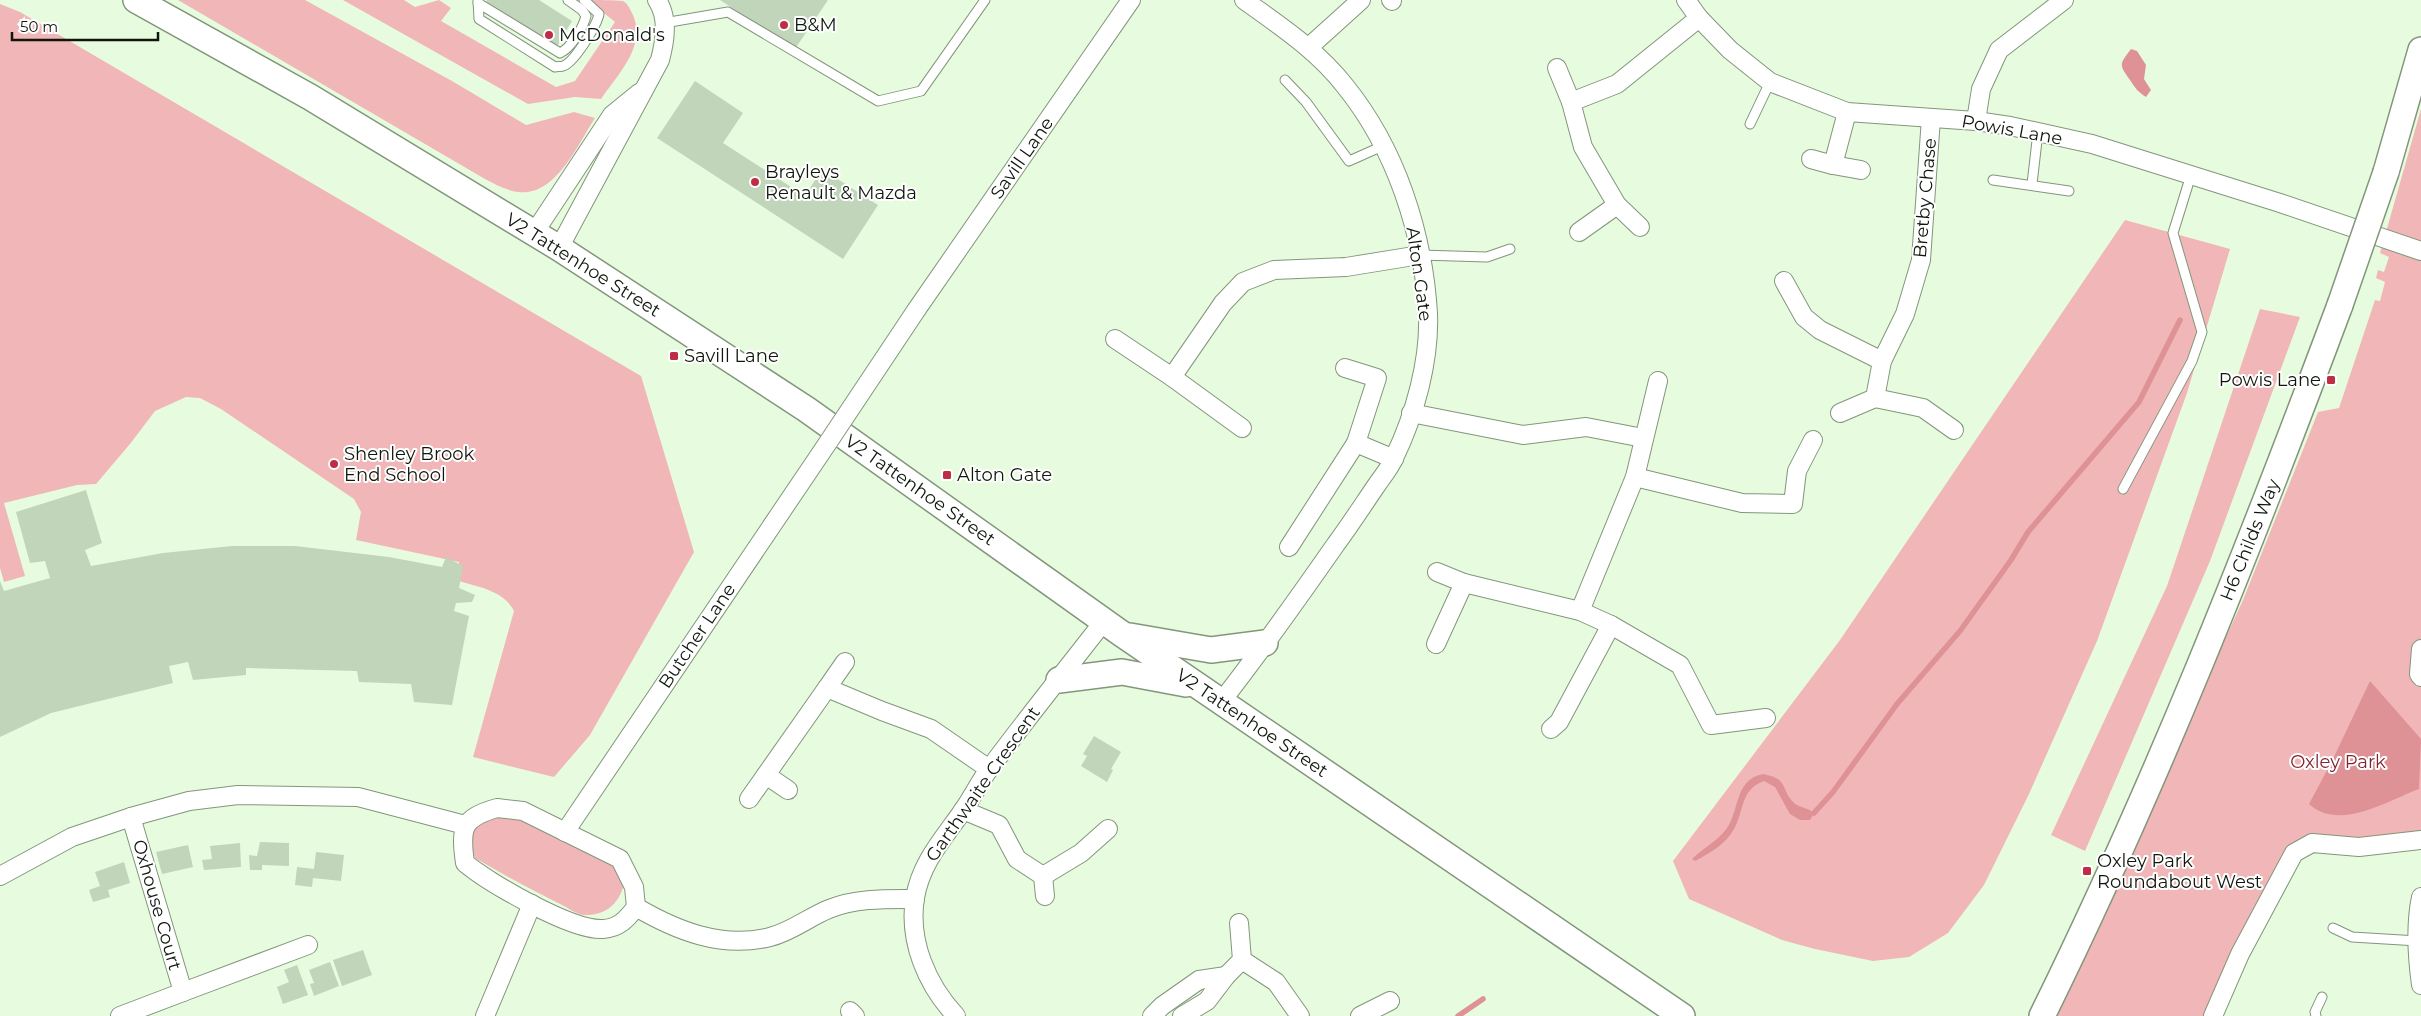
<svg xmlns="http://www.w3.org/2000/svg" width="2421" height="1016" font-family="Montserrat,sans-serif">
<style>
.green{fill:#f1b6b7}
.water{fill:#df9295}
.lines{fill:none;stroke-linecap:round;stroke-linejoin:round}
.stream{stroke:#df9295;stroke-width:5.5}
.building{fill:#c0d5b9}
.lane-casing{stroke:#82967b;stroke-width:11}
.street-casing{stroke:#82967b;stroke-width:20}
.secondary-casing{stroke:#82967b;stroke-width:28}
.lane{stroke:#fff;stroke-width:9}
.street{stroke:#fff;stroke-width:18}
.secondary{stroke:#fff;stroke-width:25}
.street-bridge-casing{stroke:#82967b;stroke-width:20;stroke-linecap:butt}
.secondary-bridge-casing{stroke:#82967b;stroke-width:28;stroke-linecap:butt}
.street-bridge{stroke:#fff;stroke-width:18}
.secondary-bridge{stroke:#fff;stroke-width:25}
.poi-dot{fill:#be2d45;stroke:#fff;stroke-width:2}
.labels{text-anchor:middle;dominant-baseline:central;stroke-width:4;stroke-linejoin:round;paint-order:stroke}
.poi-label{font-size:18px;fill:#0f170d;stroke:#fff;text-anchor:start}
.street-label{font-size:18px;fill:#0f170d;stroke:#fff}
.park-label{font-size:18px;fill:#802532;stroke:#fff}
</style>
<rect width="100%" height="100%" fill="#e7fcdf"/>
<g class="green">
<path d="M 178,0 L 305,0 L 452,81 L 526,125 L 574,112 L 595,118 C 578,144 556,197 518,192 C 507,191 495,184 485,179 Z"/>
<path d="M 343,0 L 404,0 L 415,7 L 439,0 L 451,8 L 441,21 L 556,87 L 575,81 L 615,22 L 588,0 C 597,0 615,0 623,1 C 628,4 630,9 632,13 C 648,45 618,74 601,99 L 575,97 L 528,104 Z"/>
<path d="M 0,4 L 20,12 L 641,376 L 694,552 L 590,735 L 554,777 L 473,757 L 514,611 C 504,591 479,587 459,581 L 459,562 L 356,540 L 361,512 L 354,499 L 221,409 L 200,398 L 186,397 L 155,411 L 130,444 L 96,484 L 77,485 L 4,503 L 25,576 L 4,582 L 0,568 Z"/>
<polygon points="2421,109 2421,840 2294,853 2213,1016 2053,1016 2243,600 2318,412 2339,408 2375,300 2380,301 2385,282 2376,278 2378,270 2384,272 2389,257 2380,253"/>
<polygon points="2125,220 2230,249 2187,393 2097,641 2029,794 1984,885 1948,933 1909,957 1873,961 1815,949 1782,940 1689,899 1673,861 1840,640"/>
<polygon points="2260,309 2300,317 2210,561 2085,851 2051,835 2167,586"/>
<path d="M 490,814 L 525,821 L 613,865 L 625,877 C 623,899 609,916 585,915 C 578,915 570,909 564,906 C 533,891 504,875 475,858 L 468,839 L 476,822 Z"/>
</g>
<g class="water">
<path d="M 2131,49 L 2137,51 L 2146,65 L 2144,79 L 2151,90 L 2146,97 C 2138,92 2135,88 2130,80 C 2119,64 2119,65 2131,49 Z"/>
<path d="M 2370,681 L 2421,739 L 2419,789 C 2389,800 2339,832 2309,804 L 2332,761 Z"/>
<path d="M 1763,774 C 1789,779 1780,788 1793,802 C 1799,808 1807,807 1814,813 L 1810,820 L 1800,820 L 1790,814 L 1775,787 L 1764,781 C 1740,790 1745,809 1734,829 C 1726,844 1710,853 1695,861 L 1692,859 C 1702,849 1714,843 1723,833 C 1741,815 1732,780 1763,774 Z"/>
</g>
<g class="lines">
<g class="stream">
<polyline points="1814,813 1833,792 1897,704 1960,631 2011,560 2028,532 2139,402 2180,320"/>
<polyline points="1458,1016 1483,999"/>
</g>
</g>
<g class="building">
<polygon points="487,0 539,0 572,21 556,48 485,3"/>
<polygon points="720,0 828,0 795,49"/>
<polygon points="695,81 743,113 723,143 805,196 822,169 878,205 843,259 657,138"/>
<polygon points="86,490 102,543 85,550 91,566 163,553 232,546 295,546 389,557 442,567 446,557 463,566 459,588 475,595 472,602 456,603 454,611 469,616 452,705 414,702 411,684 359,682 357,671 246,668 246,675 193,680 188,662 169,666 173,683 51,713 0,737 0,581 4,591 50,578 45,561 30,563 16,512"/>
<polygon points="1094,736 1121,752 1111,769 1113,770 1107,782 1081,766 1087,756 1083,754"/>
<polygon points="260,842 289,843 289,866 262,865 262,870 250,870 249,855 257,856"/>
<polygon points="240,843 241,867 204,870 202,860 212,859 210,846"/>
<polygon points="188,845 193,867 162,874 156,852"/>
<polygon points="316,852 344,855 341,881 313,878 312,887 295,885 297,867 314,869"/>
<polygon points="124,862 130,883 108,890 110,897 93,902 89,890 100,886 95,872"/>
<polygon points="363,950 372,975 342,986 333,960"/>
<polygon points="330,962 339,986 314,996 310,984 314,983 309,970"/>
<polygon points="297,965 308,995 283,1004 277,987 289,982 284,970"/>
</g>
<g class="lines">
<g class="lane-casing">
<g id="lane">
<path d="M 478,0 L 479,19 L 555,67 C 558,66 561,67 563,66 C 574,63 597,25 599,14 L 584,0"/>
<path d="M 478,3 L 560,53 C 571,48 583,28 586,16 L 582,10 L 568,0"/>
<polyline points="664,23 728,12 878,101 921,91 985,0"/>
<polyline points="1285,80 1306,102 1349,161 1385,145"/>
<polyline points="1750,124 1770,82"/>
<polyline points="1993,180 2069,191"/>
<polyline points="2032,184 2038,132"/>
<polyline points="1420,255 1487,257 1510,249"/>
<polyline points="2123,489 2192,361 2202,332 2173,233 2191,175"/>
<polyline points="2333,928 2352,937 2418,941"/>
<polyline points="2316,1016 2315,1012 2322,997"/>
</g>
</g>
<g class="street-casing">
<g id="street">
<polyline points="1391,0 1392,1"/>
<polyline points="1686,0 1699,18 1730,50 1770,82 1847,112 1976,121 2010,126 2092,144 2280,203 2421,251"/>
<polyline points="1309,47 1361,0"/>
<polyline points="1557,68 1571,102 1583,147 1617,205 1640,227"/>
<polyline points="1571,102 1617,84 1699,18"/>
<polyline points="1847,112 1833,165 1861,170"/>
<polyline points="1976,121 1981,89 1999,50 2064,0"/>
<polyline points="1811,159 1833,165"/>
<polyline points="1579,232 1617,205"/>
<polyline points="534,233 612,115 639,93"/>
<path d="M 559,248 L 660,60 C 665,41 669,18 657,0"/>
<polyline points="1784,281 1804,317 1820,330 1882,361"/>
<polyline points="917,309 1131,0"/>
<polyline points="1115,339 1172,377 1242,428"/>
<polyline points="1345,368 1377,378 1356,443"/>
<polyline points="1172,377 1223,303 1243,282 1274,270 1346,267 1420,255"/>
<polyline points="1875,398 1923,408 1954,430"/>
<polyline points="1411,413 1523,435 1586,427 1643,438"/>
<polyline points="1840,413 1875,398 1882,361 1905,314 1921,260 1931,118"/>
<polyline points="1635,477 1742,503 1793,504 1797,471 1813,440"/>
<polyline points="1289,547 1356,443 1394,459"/>
<polyline points="1437,572 1464,583 1580,611 1611,625 1680,665 1711,725 1766,718"/>
<polyline points="1580,611 1635,477 1658,381"/>
<polyline points="1436,644 1464,583"/>
<polyline points="2421,649 2419,674 2421,677"/>
<polyline points="845,662 827,688 882,711 931,729 989,769"/>
<path d="M 1221,702 C 1261,651 1299,597 1336,544 C 1350,525 1363,505 1376,486 C 1382,477 1390,468 1394,458 C 1415,415 1430,360 1428,313 C 1423,232 1396,149 1345,86 C 1317,50 1280,26 1244,0"/>
<polyline points="1551,729 1559,722 1611,625"/>
<polyline points="766,775 788,790"/>
<polyline points="749,799 827,688"/>
<path d="M 497,808 L 523,811 L 620,859 L 634,887 L 636,907 C 627,919 619,928 603,929 C 572,931 489,883 465,863 C 460,828 462,818 497,808 Z"/>
<polyline points="963,810 999,825 1017,859 1043,876 1045,896"/>
<polyline points="131,817 183,992 308,945"/>
<polyline points="565,832 829,441"/>
<polyline points="0,876 72,837 131,817 189,801 238,795 358,797 465,825"/>
<polyline points="1043,876 1081,853 1108,829"/>
<path d="M 2421,897 C 2415,926 2417,956 2421,985"/>
<path d="M 636,907 C 677,931 722,949 770,937 C 791,932 809,917 829,909 C 856,898 886,899 915,899"/>
<polyline points="1242,960 1276,982 1300,1016"/>
<polyline points="850,1011 855,1016"/>
<polyline points="120,1016 183,992"/>
<polyline points="485,1016 532,904"/>
<path d="M 956,1016 C 927,985 908,941 915,898 C 921,862 944,838 964,809 C 973,796 980,781 990,768 C 1027,718 1066,670 1104,621"/>
<polyline points="1152,1016 1162,1006 1199,980 1226,976"/>
<polyline points="1182,1016 1207,1001 1226,976 1242,960 1239,923"/>
<polyline points="1360,1016 1390,1001"/>
<polyline points="2213,1016 2240,954 2294,853 2312,843 2359,847 2421,840"/>
</g>
</g>
<g class="secondary-casing">
<g id="secondary">
<polyline points="136,0 310,97 559,248 806,409 1122,634 1682,1016"/>
<polyline points="2386,172 2421,50"/>
<polyline points="1130,636 1211,650 1265,643"/>
<polyline points="1059,680 1122,672 1186,684"/>
<path d="M 2042,1016 C 2156,785 2250,546 2340,305"/>
</g>
</g>
<use href="#lane" class="lane"/>
<use href="#street" class="street"/>
<use href="#secondary" class="secondary"/>
<g class="street-bridge-casing">
<polyline id="street-bridge" points="829,441 917,309"/>
</g>
<g class="secondary-bridge-casing">
<polyline id="secondary-bridge" points="2340,305 2386,172"/>
</g>
<use href="#street-bridge" class="street-bridge"/>
<use href="#secondary-bridge" class="secondary-bridge"/>
</g>
<g class="poi-dot">
<circle cx="784" cy="25" r="5"/>
<circle cx="549" cy="35" r="5"/>
<circle cx="755" cy="182" r="5"/>
<rect x="669" y="351" width="10" height="10" rx="2.5"/>
<rect x="2326" y="375" width="10" height="10" rx="2.5"/>
<circle cx="334" cy="464" r="5"/>
<rect x="942" y="470" width="10" height="10" rx="2.5"/>
<rect x="2082" y="866" width="10" height="10" rx="2.5"/>
</g>
<g class="labels">
<g class="poi-label">
<text x="794" y="25">B&amp;M</text>
<text x="559" y="35">McDonald's</text>
<text x="765" y="172">Brayleys<tspan x="765" dy="21">Renault &amp; Mazda</tspan></text>
<text x="684" y="356">Savill Lane</text>
<text x="2321" y="380" text-anchor="end">Powis Lane</text>
<text x="344" y="454">Shenley Brook<tspan x="344" dy="21">End School</tspan></text>
<text x="957" y="475">Alton Gate</text>
<text x="2097" y="861">Oxley Park<tspan x="2097" dy="21">Roundabout West</tspan></text>
</g>
<g class="street-label">
<text transform="translate(2012 130) rotate(10)">Powis Lane</text>
<text transform="translate(1022 158) rotate(-55)">Savill Lane</text>
<text transform="translate(1925 198) rotate(-85)">Bretby Chase</text>
<text transform="translate(583 265) rotate(32)">V2 Tattenhoe Street</text>
<text transform="translate(1419 274) rotate(82)">Alton Gate</text>
<text transform="translate(920 490) rotate(35)">V2 Tattenhoe Street</text>
<text transform="translate(2250 540) rotate(-68)">H6 Childs Way</text>
<text transform="translate(697 636) rotate(-56)">Butcher Lane</text>
<text transform="translate(1252 723) rotate(34)">V2 Tattenhoe Street</text>
<text transform="translate(983 784) rotate(-55)">Garthwaite Crescent</text>
<text transform="translate(157 905) rotate(74)">Oxhouse Court</text>
</g>
<g class="park-label">
<text x="2338" y="762">Oxley Park</text>
</g>
</g>
<path d="M12 32v8h146v-8" fill="none" stroke="#0f170d" stroke-width="2.5"/>
<text x="20" y="32" font-size="15" fill="#0f170d" stroke="#ffffff" stroke-width="4" paint-order="stroke">50 m</text>
</svg>
